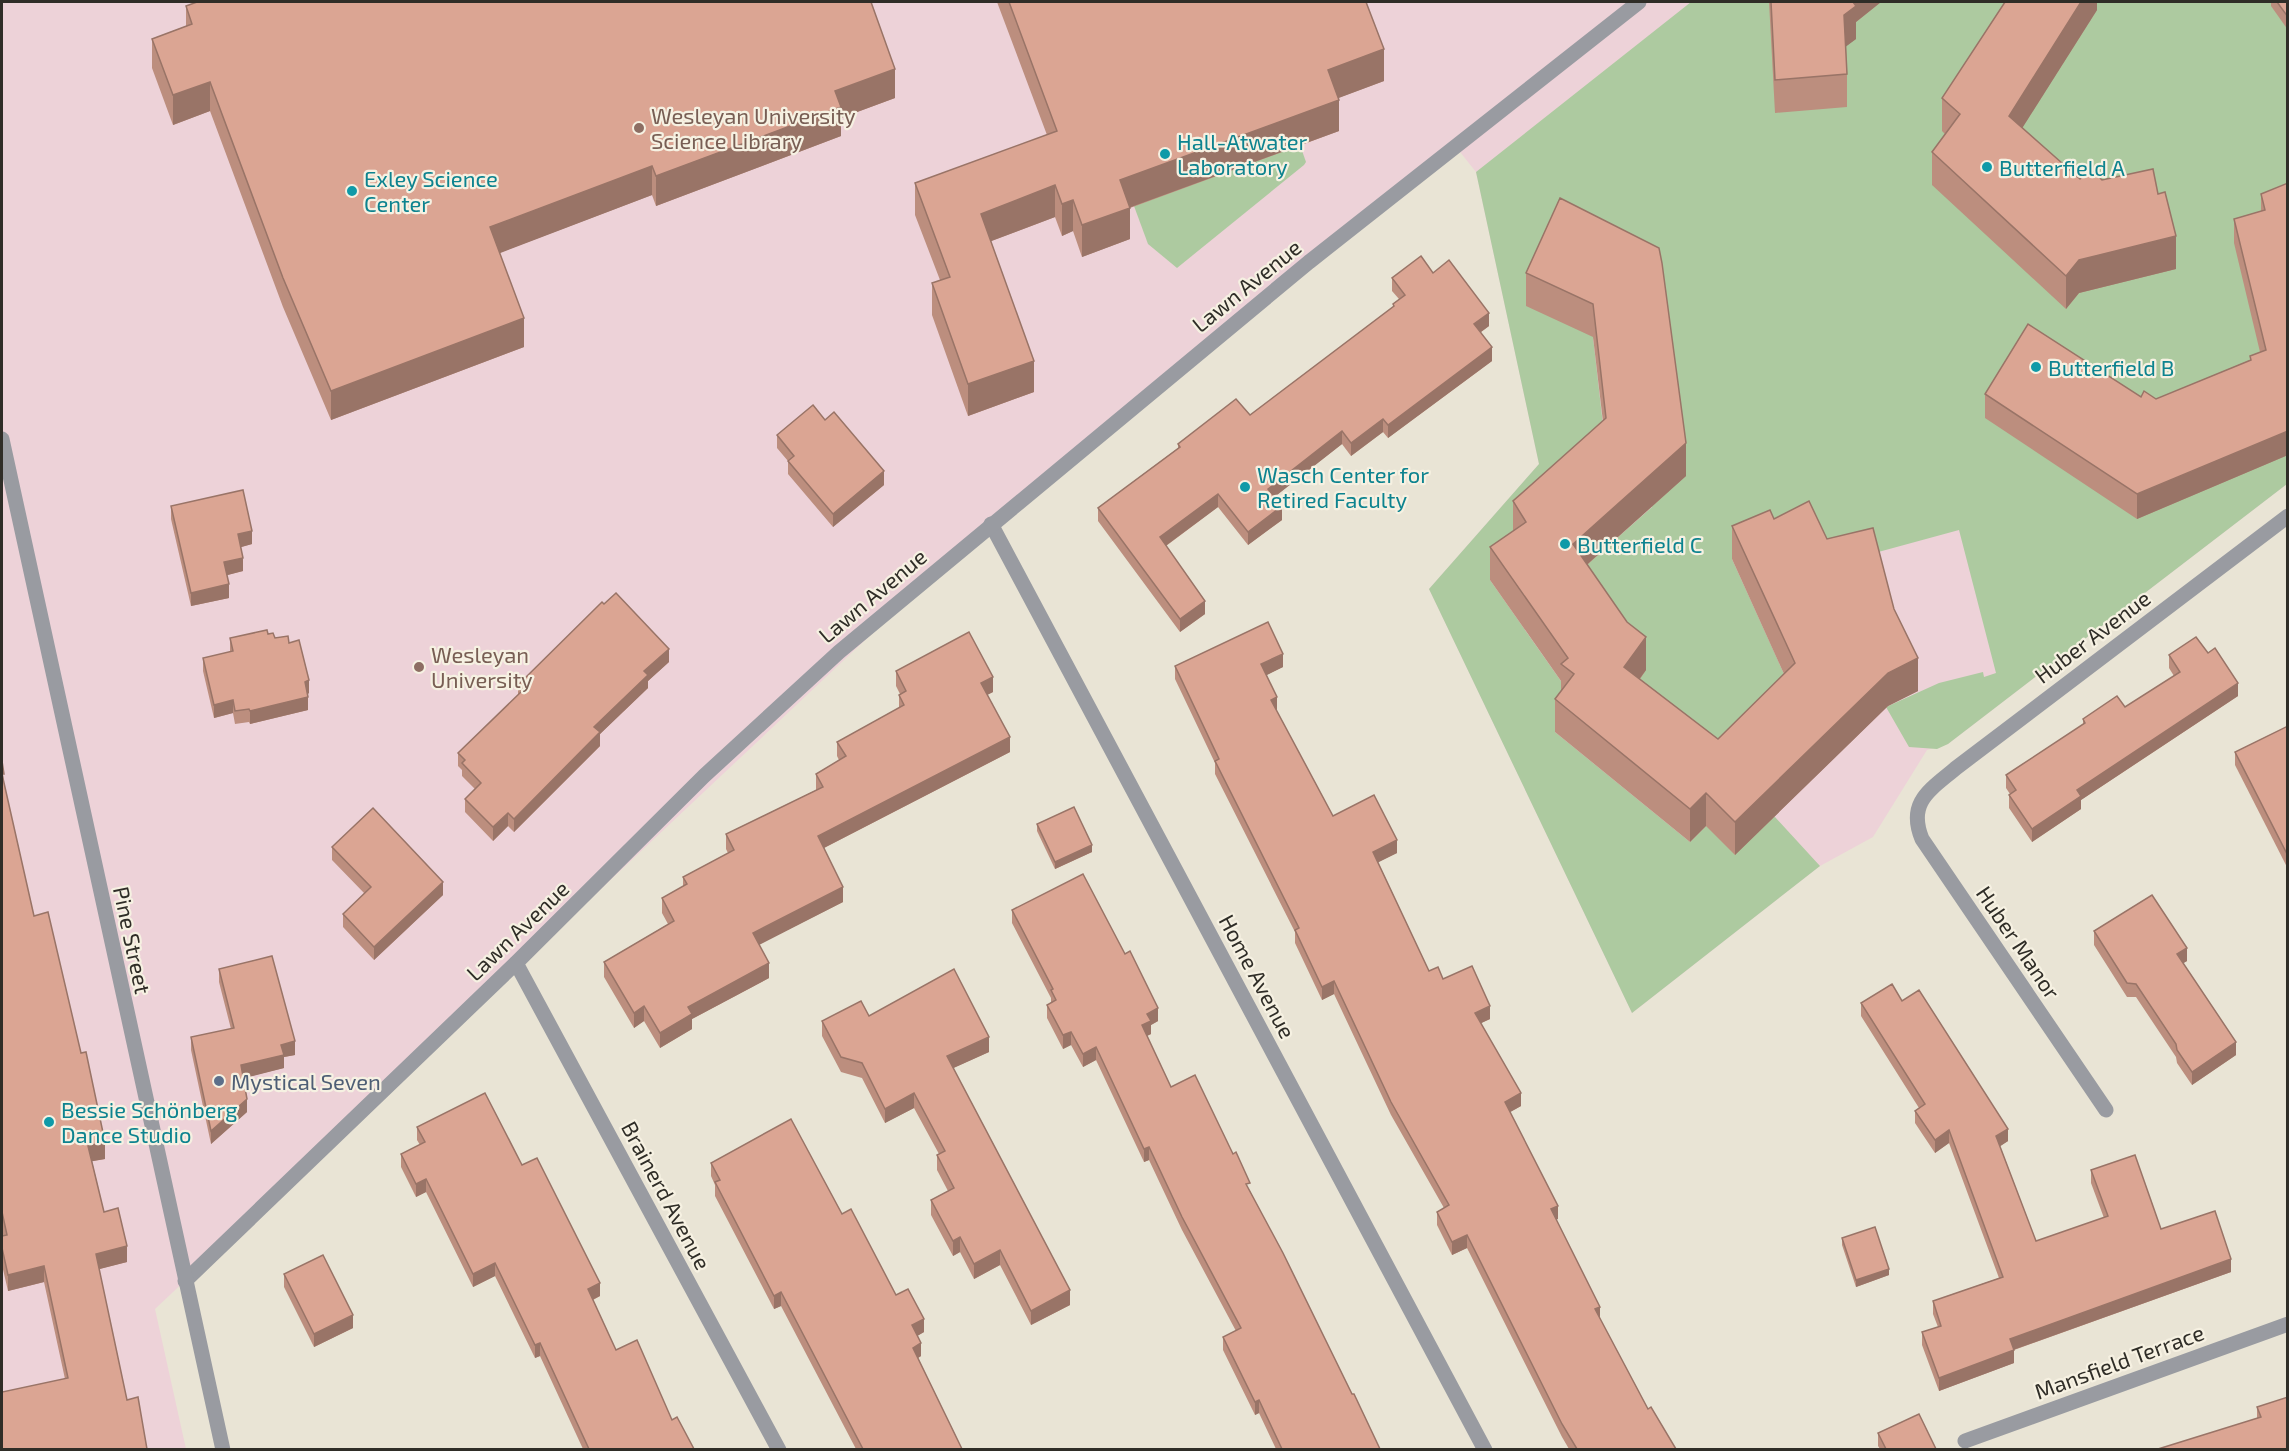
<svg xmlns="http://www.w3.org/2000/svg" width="2289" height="1451" font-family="'Exo 2',sans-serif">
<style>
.education{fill:#edd2d8}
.green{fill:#adcaa0}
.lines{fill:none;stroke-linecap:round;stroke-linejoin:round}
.minor{stroke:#999ba1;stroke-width:15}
.tertiary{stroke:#999ba1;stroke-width:15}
.wall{fill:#bc8e7e}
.shaded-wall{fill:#997467}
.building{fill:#dba593;stroke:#997467;stroke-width:1.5}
.education-dot{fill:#8d6e63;stroke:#f6f1e2;stroke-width:2}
.culture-dot{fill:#0f9aa8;stroke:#f6f1e2;stroke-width:2}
.service-dot{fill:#5c6f8a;stroke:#f6f1e2;stroke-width:2}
.labels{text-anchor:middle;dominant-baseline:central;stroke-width:4.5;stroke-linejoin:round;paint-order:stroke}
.education-label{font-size:22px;fill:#785e54;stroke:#f6f1e2;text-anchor:start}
.culture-label{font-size:22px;fill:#0d838f;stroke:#f6f1e2;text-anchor:start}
.street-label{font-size:22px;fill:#2f2d27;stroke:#f6f1e2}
.service-label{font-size:22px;fill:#4e5e75;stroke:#f6f1e2;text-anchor:start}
</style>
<rect width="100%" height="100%" fill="#e9e4d5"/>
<polygon class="education" points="2,2 2287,2 2287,484 1948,744 1927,750 1873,837 1820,866 1632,1013 1429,589 1539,464 1476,172 1456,147 964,547 155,1309 186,1449 2,1450"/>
<g class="green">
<polygon points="1691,2 2287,2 2287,484 1948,744 1937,749 1909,747 1886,707 1939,683 1983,672 1984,677 1996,673 1959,530 1871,554 1732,559 1794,696 1718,772 1624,700 1573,577 1652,507 1593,337 1606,451 1490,580 1568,691 1555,732 1690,842 1706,826 1775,817 1820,866 1632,1013 1429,589 1539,464 1476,172"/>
<polygon points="1300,145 1306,162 1304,165 1177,268 1148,244 1134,206"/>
</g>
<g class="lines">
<g class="minor">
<polyline points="991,524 1485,1450"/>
<polyline points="516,963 779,1450"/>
<path d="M 2106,1110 L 1922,839 C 1907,802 1930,790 1956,768 L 2288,516"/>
<polyline points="185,1281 516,963 704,776 839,652 1309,262 1639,2"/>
<polyline points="1965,1441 2288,1324"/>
</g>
<polyline class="tertiary" points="2,439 223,1450"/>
</g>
<g class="wall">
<polygon points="997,2 1366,2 1384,81 1338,98 1339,131 1130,208 1130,239 1082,257 1073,231 1062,236 1055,217 991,241 1034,392 968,416 932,315 932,283 940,280 915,215 915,183 1047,135"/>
<polygon points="1769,2 1881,2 1856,22 1856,39 1846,46 1847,74 1847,107 1775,113"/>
<polygon points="2097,2 2097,10 2022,128 2176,269 2079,293 2066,309 1932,185 1932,152 1945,134 1942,131 1942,98"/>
<polygon points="2271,2 2288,2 2288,30 2271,6"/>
<polygon points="186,6 895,98 841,118 841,136 656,206 652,195 499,253 524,347 331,420 283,307 210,111 173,125 152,68 152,39 186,26"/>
<polygon points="2288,183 2288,455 2137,519 1985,418 1985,394 2141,397 2156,399 2250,360 2250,356 2260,352 2234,243 2234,219 2261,211 2261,194"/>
<polygon points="1560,198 1686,476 1587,565 1646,670 1640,679 1718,739 1784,674 1732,559 1732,526 1774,519 1827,539 1894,609 1918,691 1888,706 1735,855 1706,826 1690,842 1555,732 1555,699 1561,692 1561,681 1490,580 1490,547 1513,531 1513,501 1603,422 1593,337 1526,306 1526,273"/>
<polygon points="1433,273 1489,326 1481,332 1492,361 1388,438 1383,432 1351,456 1342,444 1274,497 1282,520 1248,545 1218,507 1166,546 1205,614 1180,632 1098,521 1098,508 1178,448 1178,444 1250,415 1393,307 1393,304 1399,299 1392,291 1392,278"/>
<polygon points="825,420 884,485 833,527 788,474 788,461 777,448 777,435"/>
<polygon points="171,506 252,544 241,547 243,571 227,575 229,598 191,606 171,519"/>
<polygon points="268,634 275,638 289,643 309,693 308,694 308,710 250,724 249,722 235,724 233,713 214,718 203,671 203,658 230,652 230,638"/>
<polygon points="2169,655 2238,696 2081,800 2081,809 2032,842 2009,808 2009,795 2010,794 2006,788 2006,775 2083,725 2083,719 2125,707 2174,676 2169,668"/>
<polygon points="669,662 648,681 648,688 600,734 600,746 514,832 508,826 493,841 465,812 465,799 475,789 462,776 462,770 458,766 458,753 518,695 518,685"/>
<polygon points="1175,666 1283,667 1266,675 1277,710 1276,711 1333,816 1397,853 1378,862 1429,971 1443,979 1490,1019 1481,1023 1521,1106 1510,1112 1558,1219 1556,1219 1600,1319 1648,1409 1676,1449 1569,1449 1562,1437 1467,1248 1452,1255 1437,1225 1437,1212 1444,1208 1391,1115 1334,994 1322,1000 1295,943 1295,932 1215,774 1215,763 1175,679"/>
<polygon points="896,671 993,692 987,695 1010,752 824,848 843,902 759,944 769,978 692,1019 692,1029 660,1048 644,1021 634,1028 604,977 604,962 668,924 662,913 662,898 683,887 683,877 728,853 726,849 726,834 816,790 816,774 839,760 837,756 837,742 899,708 899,695 900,694 896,686"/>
<polygon points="2288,726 2288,869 2235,765 2235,752"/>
<polygon points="2,761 4,785 34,916 105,1159 92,1161 104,1212 127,1262 99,1269 127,1400 147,1449 65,1379 44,1282 8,1291 2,1265 2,1236 3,1235 2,1229"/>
<polygon points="1037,824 1092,852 1055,869 1037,831"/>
<polygon points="332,847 443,895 374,960 343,927 343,914 365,894 332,860"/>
<polygon points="1012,910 1158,1021 1151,1025 1151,1034 1147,1036 1171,1087 1250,1191 1380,1449 1276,1449 1259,1413 1255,1415 1223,1350 1223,1337 1236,1331 1182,1230 1149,1160 1144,1162 1096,1060 1083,1067 1071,1045 1063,1049 1047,1018 1047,1005 1051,1003 1051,998 1012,923"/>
<polygon points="2094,931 2187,961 2183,963 2236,1055 2192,1085 2177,1063 2176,1057 2136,997 2127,997 2094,945"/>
<polygon points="219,969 295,1055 284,1057 284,1068 243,1078 247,1112 211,1144 191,1050 191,1037 231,1029 219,982"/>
<polygon points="1902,1001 2008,1141 2000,1146 2036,1241 2104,1218 2091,1183 2091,1170 2161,1229 2231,1272 2014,1350 2014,1363 1939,1391 1922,1345 1922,1332 1938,1327 1933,1314 1933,1301 1999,1278 1949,1143 1935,1153 1915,1123 1915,1111 1919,1108 1861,1016 1861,1003"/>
<polygon points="869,1016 989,1052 953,1068 1070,1305 1031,1325 1000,1265 974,1279 960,1252 953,1256 931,1215 931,1200 948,1191 937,1170 937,1155 939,1154 914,1108 885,1123 862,1078 841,1072 822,1036 822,1021"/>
<polygon points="417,1127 522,1165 600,1296 593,1300 616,1350 672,1420 694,1449 583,1449 540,1356 535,1358 495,1276 473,1287 426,1192 416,1197 401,1167 401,1154 420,1145 417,1140"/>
<polygon points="711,1163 842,1214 896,1295 924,1332 917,1336 921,1356 918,1358 962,1449 856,1449 781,1306 774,1309 715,1196 715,1185 711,1176"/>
<polygon points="1842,1238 1889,1275 1856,1287 1842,1245"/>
<polygon points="284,1274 353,1328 314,1347 284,1287"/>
<polygon points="2257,1407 2288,1449 2257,1418"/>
<polygon points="1878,1433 1936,1449 1880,1449 1878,1446"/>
</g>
<g class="shaded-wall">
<polygon points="1848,2 1881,2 1856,22 1856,39 1844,48 1844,15"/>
<polygon points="2081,2 2097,2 2097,10 2009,149 2009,116"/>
<polygon points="1384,49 1384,81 1328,102 1328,70"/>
<polygon points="895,69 895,98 841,118 841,136 656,206 656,176 835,91"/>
<polygon points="210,82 210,111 173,125 173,95"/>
<polygon points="1339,100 1339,131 1120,211 1120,180"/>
<polygon points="652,166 652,195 490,257 490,227"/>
<polygon points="1055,185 1055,217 981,245 981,214"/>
<polygon points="1073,200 1073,231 1062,236 1062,204"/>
<polygon points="1130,208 1130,239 1082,257 1082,225"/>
<polygon points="2176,236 2176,269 2079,293 2066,309 2066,276 2079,260"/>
<polygon points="1489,313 1489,326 1474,337 1474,324"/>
<polygon points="524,318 524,347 331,420 331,391"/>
<polygon points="1492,347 1492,361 1388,438 1388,425"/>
<polygon points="1034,361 1034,392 968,416 968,384"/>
<polygon points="1383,419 1383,432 1351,456 1351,443"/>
<polygon points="1342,431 1342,444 1268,502 1268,489"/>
<polygon points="2288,431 2288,455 2137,519 2137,494"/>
<polygon points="1686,443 1686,476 1573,577 1573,544"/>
<polygon points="884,471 884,485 833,527 833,514"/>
<polygon points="1218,494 1218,507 1160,550 1160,537"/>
<polygon points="1282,506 1282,520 1248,545 1248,532"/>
<polygon points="252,531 252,544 238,548 238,534"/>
<polygon points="243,558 243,571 224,576 224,562"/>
<polygon points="229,584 229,598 191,606 191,593"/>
<polygon points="1205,601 1205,614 1180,632 1180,619"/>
<polygon points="1646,637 1646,670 1624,700 1624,667"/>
<polygon points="669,649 669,662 648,681 648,688 600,734 600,746 514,832 514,819 594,727 644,671"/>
<polygon points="1283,654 1283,667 1261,678 1261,664"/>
<polygon points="1918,658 1918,691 1888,706 1735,855 1735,822 1888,673"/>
<polygon points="993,677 993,692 981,698 981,683"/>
<polygon points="309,680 309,693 305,695 305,682"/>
<polygon points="2238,683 2238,696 2081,800 2081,809 2032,842 2032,829 2077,790"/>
<polygon points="308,697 308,710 250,724 250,711"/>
<polygon points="1277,697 1277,710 1271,714 1271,700"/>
<polygon points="233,700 233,713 214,718 214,705"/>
<polygon points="1010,737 1010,752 818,851 818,836"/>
<polygon points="1706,793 1706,826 1690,842 1690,809"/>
<polygon points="508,813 508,826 493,841 493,827"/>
<polygon points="1397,840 1397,853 1373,865 1373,852"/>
<polygon points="1092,845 1092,852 1055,869 1055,862"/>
<polygon points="443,882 443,895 374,960 374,947"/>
<polygon points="843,887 843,902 753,948 753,933"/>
<polygon points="2187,948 2187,961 2177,967 2177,954"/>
<polygon points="769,963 769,978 692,1019 692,1029 660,1048 660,1033 688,1007"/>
<polygon points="1334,981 1334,994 1322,1000 1322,987"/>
<polygon points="644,1006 644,1021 634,1028 634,1013"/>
<polygon points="1490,1006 1490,1019 1475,1026 1475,1013"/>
<polygon points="1158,1008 1158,1021 1151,1025 1151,1034 1142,1038 1142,1025 1147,1014"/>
<polygon points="1071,1032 1071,1045 1063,1049 1063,1035"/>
<polygon points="989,1037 989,1052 947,1071 947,1056"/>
<polygon points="295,1041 295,1055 284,1057 284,1068 241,1079 241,1065 281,1045"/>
<polygon points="2236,1042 2236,1055 2192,1085 2192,1072"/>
<polygon points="1096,1047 1096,1060 1083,1067 1083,1054"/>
<polygon points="914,1093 914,1108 885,1123 885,1109"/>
<polygon points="1521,1093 1521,1106 1505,1115 1505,1102"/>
<polygon points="247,1099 247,1112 211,1144 211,1131"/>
<polygon points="2008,1129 2008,1141 1996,1149 1996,1136"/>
<polygon points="1949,1130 1949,1143 1935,1153 1935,1140"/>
<polygon points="105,1142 105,1159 88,1162 88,1146"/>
<polygon points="1149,1147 1149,1160 1144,1162 1144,1149"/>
<polygon points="426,1179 426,1192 416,1197 416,1184"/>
<polygon points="1558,1206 1558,1219 1551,1222 1551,1209"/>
<polygon points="1467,1235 1467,1248 1452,1255 1452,1242"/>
<polygon points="960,1237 960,1252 953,1256 953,1241"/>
<polygon points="127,1246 127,1262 96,1270 96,1254"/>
<polygon points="1000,1250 1000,1265 974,1279 974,1264"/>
<polygon points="2231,1259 2231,1272 2010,1351 2010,1339"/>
<polygon points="495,1263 495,1276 473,1287 473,1274"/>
<polygon points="44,1266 44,1282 8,1291 8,1275"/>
<polygon points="1889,1269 1889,1275 1856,1287 1856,1280"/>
<polygon points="600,1283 600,1296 588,1302 588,1289"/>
<polygon points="1070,1290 1070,1305 1031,1325 1031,1311"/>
<polygon points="781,1292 781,1306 774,1309 774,1296"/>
<polygon points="1600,1307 1600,1320 1595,1309"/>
<polygon points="353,1315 353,1328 314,1347 314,1334"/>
<polygon points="924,1319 924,1332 912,1339 912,1325"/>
<polygon points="540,1343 540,1356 535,1358 535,1345"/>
<polygon points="921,1343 921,1356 913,1361 913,1348"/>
<polygon points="2014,1350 2014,1363 1939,1391 1939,1378"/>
<polygon points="1259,1400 1259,1413 1255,1415 1255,1402"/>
</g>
<g class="building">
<polygon points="197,2 871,2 895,69 835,91 841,107 656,176 652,166 490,227 524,318 331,391 283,278 210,82 173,95 152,39 192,24 186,6"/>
<polygon points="1009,2 1366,2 1384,49 1328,70 1339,100 1120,180 1130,208 1082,225 1073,200 1062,204 1055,185 981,214 1034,361 968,384 932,283 950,277 915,183 1057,131"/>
<polygon points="1771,2 1853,2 1856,6 1844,15 1847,74 1775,80"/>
<polygon points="2005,2 2081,2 2009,116 2080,179 2089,168 2102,180 2153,169 2158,194 2165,192 2176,236 2079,260 2066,276 1932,152 1960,114 1942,98"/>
<polygon points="2277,2 2288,2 2288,17"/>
<polygon points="2288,183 2288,431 2137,494 1985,394 2028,324 2141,397 2144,391 2156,399 2251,360 2250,356 2266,350 2234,219 2265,210 2261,194"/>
<polygon points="1560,198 1659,248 1662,263 1686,443 1573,544 1627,622 1646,637 1624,667 1718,739 1795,663 1732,526 1770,510 1774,519 1809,501 1827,539 1873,528 1894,609 1918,658 1888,673 1735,822 1706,793 1690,809 1555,699 1574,674 1561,664 1568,658 1490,547 1526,522 1513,501 1606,418 1593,304 1526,273"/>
<polygon points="1421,256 1433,273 1449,260 1489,313 1474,324 1492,347 1388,425 1383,419 1351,443 1342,431 1268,489 1282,506 1248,532 1218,494 1160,537 1205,601 1180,619 1098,508 1180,447 1178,444 1236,399 1250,415 1394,306 1393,304 1405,295 1392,278"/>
<polygon points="813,405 825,420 834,412 884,471 833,514 788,461 794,456 777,435"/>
<polygon points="243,490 252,531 238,534 243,558 224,562 229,584 191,593 171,506"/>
<polygon points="616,593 669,649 644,671 648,675 594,727 600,732 514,819 508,813 493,827 465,799 481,783 462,763 465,760 458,753 523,690 518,685 602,602 604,604"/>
<polygon points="1268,622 1283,654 1261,664 1277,697 1271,700 1333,816 1374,795 1397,840 1373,852 1429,971 1438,967 1443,979 1472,966 1490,1006 1475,1013 1521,1093 1505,1102 1558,1206 1551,1209 1600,1307 1595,1309 1648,1409 1651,1407 1676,1449 1577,1449 1562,1424 1467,1235 1452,1242 1437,1212 1449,1205 1391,1102 1334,981 1322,987 1295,930 1299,928 1215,761 1219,759 1175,666"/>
<polygon points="267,630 268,634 273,633 275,638 288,636 289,643 299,640 309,680 305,682 308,697 250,711 249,709 235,711 233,700 214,705 203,658 233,651 230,638"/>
<polygon points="969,632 993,677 981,683 1010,737 818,836 843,887 753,933 769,963 688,1007 692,1014 660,1033 644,1006 634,1013 604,962 674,921 662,898 687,884 683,877 734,850 726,834 823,787 816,774 846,756 837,742 904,705 899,695 906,691 896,671"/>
<polygon points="2196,637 2208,653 2215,648 2238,683 2077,790 2081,796 2032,829 2009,795 2016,790 2006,775 2085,723 2083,719 2117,696 2125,707 2180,672 2169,655"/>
<polygon points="2288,726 2288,856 2235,752"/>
<polygon points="2,761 4,774 2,774 34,916 48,912 81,1053 86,1052 105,1142 88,1146 104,1212 118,1208 127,1246 96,1254 127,1400 138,1397 147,1449 2,1449 2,1392 68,1378 44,1266 8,1275 2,1248 2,1236 7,1235 2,1212"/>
<polygon points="1074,807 1092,845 1055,862 1037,824"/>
<polygon points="373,808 443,882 374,947 343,914 371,887 332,847"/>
<polygon points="1083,874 1125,954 1130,951 1158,1008 1147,1014 1151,1021 1142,1025 1171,1087 1195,1075 1233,1154 1236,1152 1250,1183 1246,1184 1283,1253 1352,1394 1354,1394 1380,1449 1282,1449 1259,1400 1255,1402 1223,1337 1241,1328 1182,1217 1149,1147 1144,1149 1096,1047 1083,1054 1071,1032 1063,1035 1047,1005 1056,1000 1051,990 1053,989 1012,910"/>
<polygon points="2152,895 2187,948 2177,954 2236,1042 2192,1072 2177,1050 2176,1044 2136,984 2127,983 2094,931"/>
<polygon points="272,956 295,1041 281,1045 284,1055 241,1065 247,1099 211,1131 191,1037 234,1028 219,969"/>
<polygon points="954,969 989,1037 947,1056 1070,1290 1031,1311 1000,1250 974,1264 960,1237 953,1241 931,1200 954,1188 937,1155 945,1151 914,1093 885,1109 862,1063 841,1057 822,1021 861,1001 869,1016"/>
<polygon points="1892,984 1902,1001 1919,990 2008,1129 1996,1136 2036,1241 2108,1216 2091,1170 2135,1155 2161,1229 2215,1211 2231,1259 2010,1339 2014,1350 1939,1378 1922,1332 1941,1326 1933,1301 2003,1277 1949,1130 1935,1140 1915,1111 1925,1104 1861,1003"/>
<polygon points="485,1093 522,1165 537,1158 600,1283 588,1289 616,1350 637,1340 672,1420 677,1417 694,1449 589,1449 540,1343 535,1345 495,1263 473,1274 426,1179 416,1184 401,1154 425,1142 417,1127"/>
<polygon points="791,1119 842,1214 851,1209 896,1295 908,1289 924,1319 912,1325 921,1343 913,1348 962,1449 863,1449 781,1292 774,1296 715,1182 720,1180 711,1163"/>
<polygon points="1875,1227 1889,1269 1856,1280 1842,1238"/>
<polygon points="323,1255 353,1315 314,1334 284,1274"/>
<polygon points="2288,1397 2288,1449 2158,1449 2261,1417 2257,1407"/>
<polygon points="1919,1414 1936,1449 1886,1449 1878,1433"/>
</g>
<g class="education-dot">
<circle cx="639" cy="128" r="6"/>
<circle cx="419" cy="667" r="6"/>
</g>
<g class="culture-dot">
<circle cx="1165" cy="154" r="6"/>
<circle cx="1987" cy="167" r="6"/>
<circle cx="352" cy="191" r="6"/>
<circle cx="2036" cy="367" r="6"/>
<circle cx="1245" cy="487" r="6"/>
<circle cx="1565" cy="544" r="6"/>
<circle cx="49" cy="1122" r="6"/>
</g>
<circle class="service-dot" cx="219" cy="1081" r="6"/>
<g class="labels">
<g class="education-label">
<text x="651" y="115">Wesleyan University<tspan x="651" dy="25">Science Library</tspan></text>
<text x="431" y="654">Wesleyan<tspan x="431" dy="25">University</tspan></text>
</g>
<g class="culture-label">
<text x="1177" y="141">Hall-Atwater<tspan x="1177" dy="25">Laboratory</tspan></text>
<text x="1999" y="167">Butterfield A</text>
<text x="364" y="178">Exley Science<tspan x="364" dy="25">Center</tspan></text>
<text x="2048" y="367">Butterfield B</text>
<text x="1257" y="474">Wasch Center for<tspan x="1257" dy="25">Retired Faculty</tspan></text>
<text x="1577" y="544">Butterfield C</text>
<text x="61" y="1109">Bessie Schönberg<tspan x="61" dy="25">Dance Studio</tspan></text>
</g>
<g class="street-label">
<text transform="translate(1246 285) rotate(-39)">Lawn Avenue</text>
<text transform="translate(872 595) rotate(-40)">Lawn Avenue</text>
<text transform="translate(2092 636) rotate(-37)">Huber Avenue</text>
<text transform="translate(517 930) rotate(-44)">Lawn Avenue</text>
<text transform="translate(133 940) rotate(78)">Pine Street</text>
<text transform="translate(2019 942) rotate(56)">Huber Manor</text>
<text transform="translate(1258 976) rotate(62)">Home Avenue</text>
<text transform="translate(667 1195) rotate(62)">Brainerd Avenue</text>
<text transform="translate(2119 1361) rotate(-20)">Mansfield Terrace</text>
</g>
<g class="service-label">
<text x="231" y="1081">Mystical Seven</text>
</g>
</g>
<rect width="2289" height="1451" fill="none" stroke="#2f2d27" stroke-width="6"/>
</svg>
